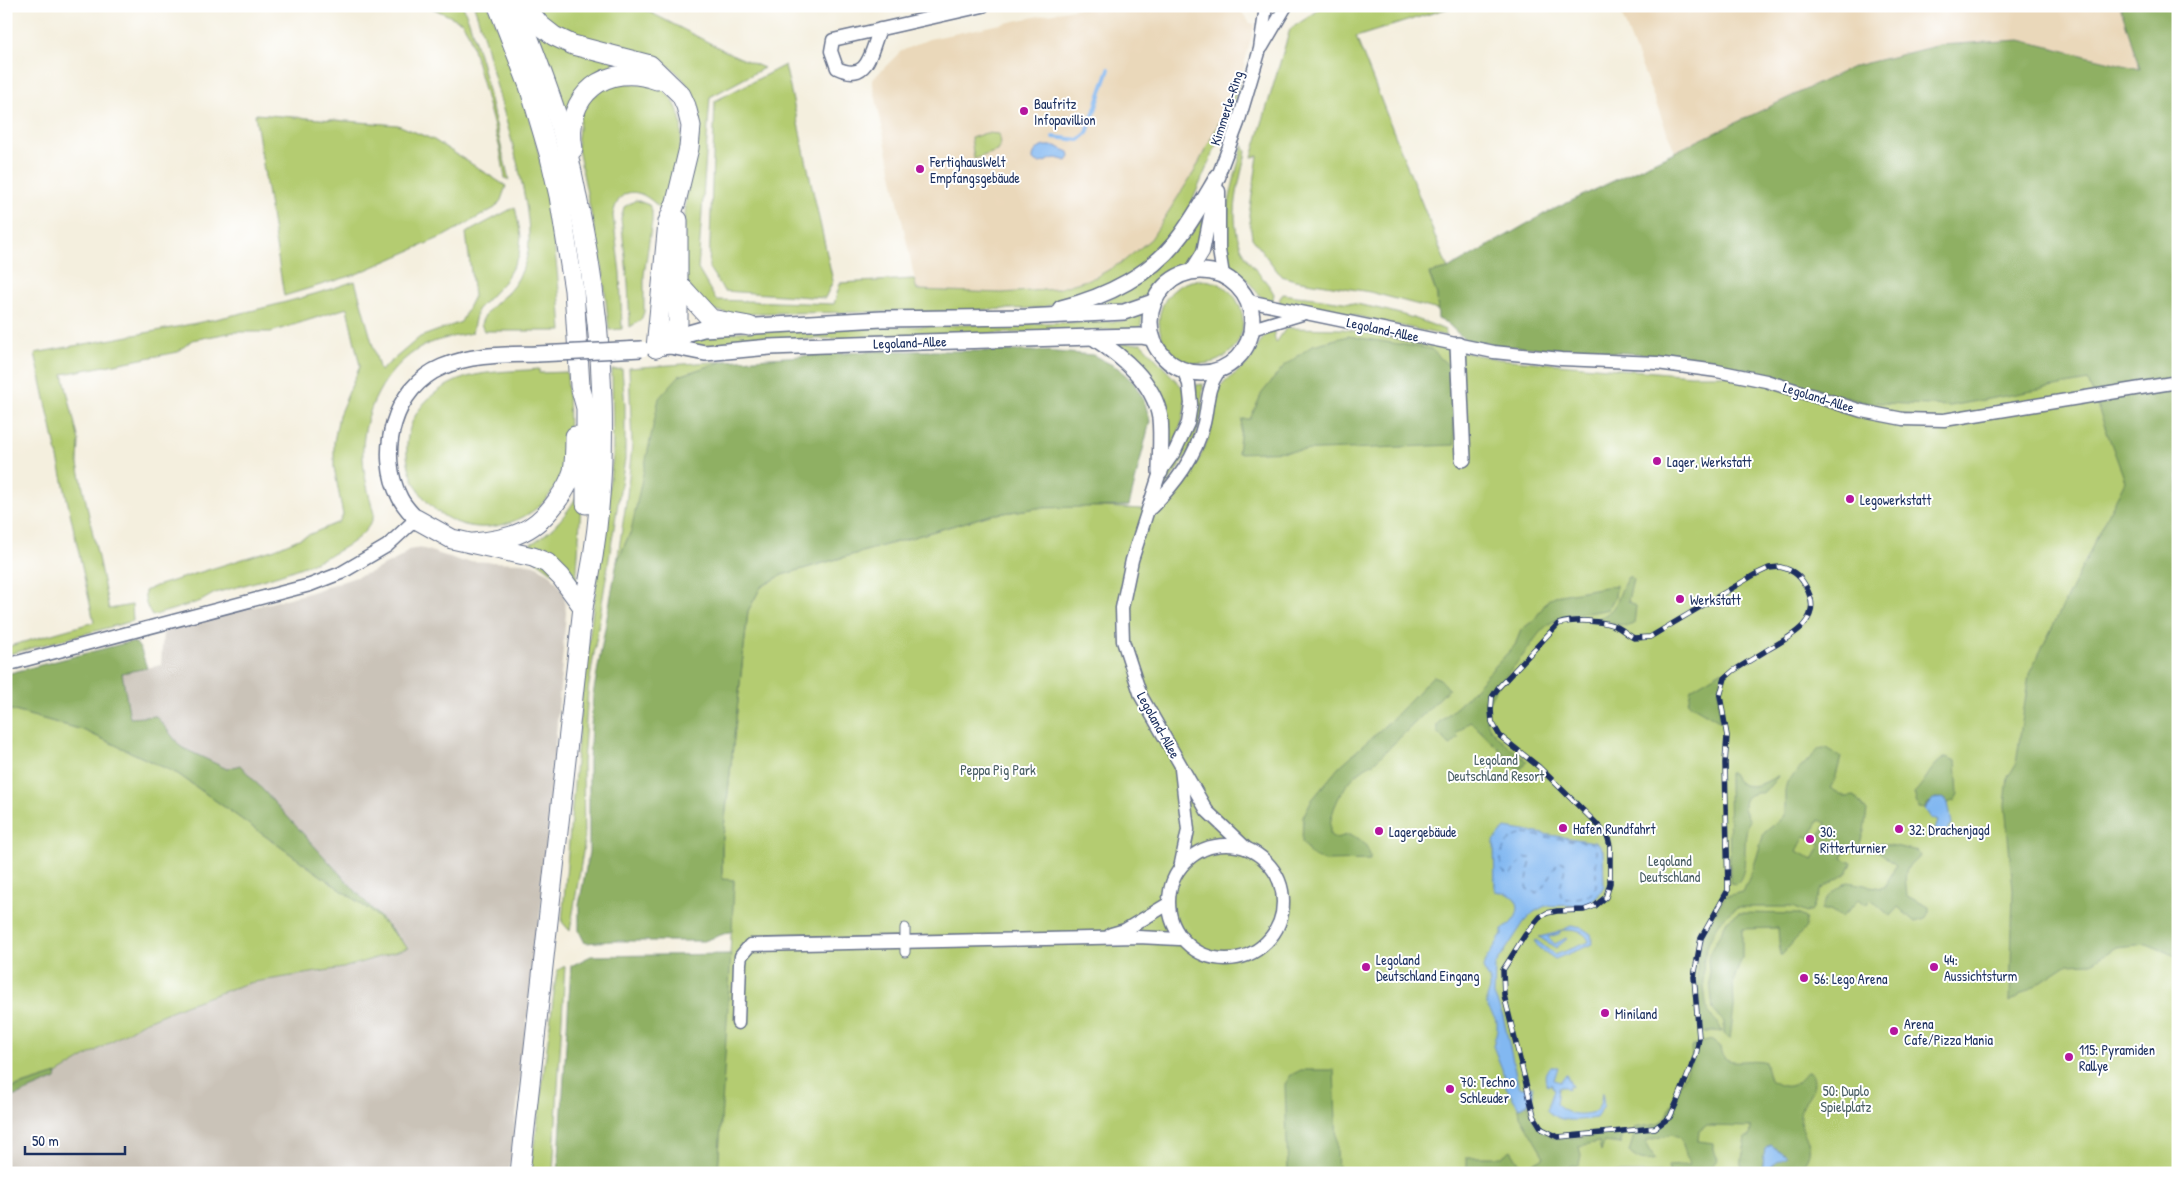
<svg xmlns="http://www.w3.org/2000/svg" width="2184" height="1179" font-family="'Patrick Hand',sans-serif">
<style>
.built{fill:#ead8ba}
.industrial{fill:#cac3b8}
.green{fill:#b4cc71;stroke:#687e68}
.forest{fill:#8fb063;stroke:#557060;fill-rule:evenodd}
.water{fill:#82b8f1;stroke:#4e74a8}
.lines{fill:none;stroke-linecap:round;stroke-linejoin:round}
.stream{stroke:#82b8f1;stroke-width:4}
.ferry{stroke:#3a588a;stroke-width:1;stroke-dasharray:6 5;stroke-linecap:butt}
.pedestrian-casing{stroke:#67728b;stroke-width:11}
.minor-casing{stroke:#67728b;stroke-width:15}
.tertiary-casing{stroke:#67728b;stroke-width:18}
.primary-casing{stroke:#67728b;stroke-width:21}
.pedestrian{stroke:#fff;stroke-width:9}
.minor{stroke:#fff;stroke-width:12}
.tertiary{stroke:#fff;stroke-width:15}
.primary{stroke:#fff;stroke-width:19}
.rail-casing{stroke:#1b2f5e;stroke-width:5.5}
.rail{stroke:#fff;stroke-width:4;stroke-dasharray:11;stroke-linecap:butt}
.tertiary-bridge-casing{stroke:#67728b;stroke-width:18;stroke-linecap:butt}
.tertiary-bridge{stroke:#fff;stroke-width:15}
.poi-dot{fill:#b5179e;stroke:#fff;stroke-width:2}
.labels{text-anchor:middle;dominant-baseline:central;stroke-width:4;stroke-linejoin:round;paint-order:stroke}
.poi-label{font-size:14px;fill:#1b2f5e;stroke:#fff;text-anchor:start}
.street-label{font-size:14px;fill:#1b2f5e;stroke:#fff}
.park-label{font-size:14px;fill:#495e64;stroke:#fff}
</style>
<rect width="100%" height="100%" fill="#fff"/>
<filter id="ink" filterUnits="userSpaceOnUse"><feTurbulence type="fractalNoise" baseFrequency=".02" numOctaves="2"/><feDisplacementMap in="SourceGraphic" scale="10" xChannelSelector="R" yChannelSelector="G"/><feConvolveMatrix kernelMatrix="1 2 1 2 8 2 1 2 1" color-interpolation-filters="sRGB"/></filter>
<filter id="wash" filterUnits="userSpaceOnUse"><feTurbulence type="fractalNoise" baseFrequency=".0096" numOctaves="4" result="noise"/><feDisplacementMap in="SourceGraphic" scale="20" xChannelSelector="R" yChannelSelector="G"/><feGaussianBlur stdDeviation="1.12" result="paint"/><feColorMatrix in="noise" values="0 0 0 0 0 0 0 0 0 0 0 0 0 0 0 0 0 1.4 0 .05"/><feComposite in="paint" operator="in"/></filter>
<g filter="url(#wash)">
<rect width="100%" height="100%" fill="#f4efde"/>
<g class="built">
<polygon points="1087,6 1237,6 1250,23 1255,24 1240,81 1194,172 1151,239 1124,261 1096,277 1057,289 1002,293 917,290 872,80 901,51 929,39"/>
<polygon points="1618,6 2120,6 2140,69 2020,40 1855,66 1675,152"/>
</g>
<polygon class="industrial" points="421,548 461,561 521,563 535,565 551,575 564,592 566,613 544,881 509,1173 6,1173 6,1100 56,1079 57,1074 142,1023 188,1004 248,983 343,968 408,947 240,766 227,769 181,747 156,716 130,718 122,673 161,665 163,631 308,593 371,572 401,557 408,550"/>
<g class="green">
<polygon points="428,6 463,6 470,24 482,65 509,180 505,178 500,149 469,34 462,22"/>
<path d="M 474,6 L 489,6 C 500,36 513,65 523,95 C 547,171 557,252 562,331 L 484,331 L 481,324 C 486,308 499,302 510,290 C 518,281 524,268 527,256 C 537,221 508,129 498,91 C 490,63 484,34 474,6 Z"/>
<path d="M 532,6 L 638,6 L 729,53 L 764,68 L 710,97 L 698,269 L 716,300 L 834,304 L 840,283 L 914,279 L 917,290 L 1002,293 L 1057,289 L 1096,277 L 1124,261 L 1151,239 L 1194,172 L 1240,81 L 1233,106 L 1182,225 L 1142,268 L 1092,295 L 1040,308 L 917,312 L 759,313 L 739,316 L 706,308 C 700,301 691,292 688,283 C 683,268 684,202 688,185 C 698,139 715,109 674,70 C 654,50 601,50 574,38 C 557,31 545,18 532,6 Z"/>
<polygon points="1321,6 1455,6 1356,37 1448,269 1429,274 1437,295 1438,310 1370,292 1295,280 1281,276 1252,238 1249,215 1258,156 1252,157 1290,29 1316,12"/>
<polygon points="529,23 625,64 612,69 567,129"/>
<polygon points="785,65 833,281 825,298 724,291 709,268 715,101"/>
<path d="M 613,82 C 623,83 653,84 660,87 C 664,89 668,95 671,98 C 695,130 672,177 662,211 C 645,190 620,181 613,215 L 620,273 L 622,329 L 609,330 L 603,272 L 577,144 L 581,113 L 588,100 Z"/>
<polygon points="255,114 398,125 434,140 506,186 501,200 495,208 444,236 354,275 284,296"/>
<polygon points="986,133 999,134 1001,143 997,151 974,159 971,138"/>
<path d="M 1243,145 L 1246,152 C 1238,189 1226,222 1246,257 C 1254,270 1267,280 1274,294 L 1272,302 C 1259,299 1256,290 1247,280 C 1242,274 1231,269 1228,262 C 1217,238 1236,171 1243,145 Z"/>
<polygon points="636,200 649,205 652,211 652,221 644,275 644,312 641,320 630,327 628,283 621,219 624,207"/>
<path d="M 515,207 L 521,236 L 519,256 L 504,282 L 477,310 L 472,333 C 456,336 438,339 424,346 C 385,366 361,414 363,458 C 364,476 369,496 374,514 C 366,557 253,582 215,593 L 201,601 L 152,616 C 147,608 144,601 145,591 L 156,586 L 275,549 L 339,522 L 343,515 L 334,467 L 334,442 L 339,415 L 360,366 L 347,308 L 271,332 L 234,332 L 192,340 L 178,352 L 63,374 L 79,441 L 78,464 L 109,609 L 132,605 L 133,621 L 6,655 L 6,647 L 94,622 L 35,353 C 143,333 251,317 355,281 L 380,371 L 420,337 L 461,322 L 474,296 L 466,233 Z"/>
<polygon points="1199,217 1204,220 1200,246 1192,260 1162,276 1152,289 1141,299 1130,304 1093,307 1131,288"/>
<circle cx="1201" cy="322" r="42"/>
<path d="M 1283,294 C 1298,297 1314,297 1329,300 C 1369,305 1408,314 1445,330 L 1446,336 L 1316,307 L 1279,304 L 1280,298 Z"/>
<polygon points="1142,312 1141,329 749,341 721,345 690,346 687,339 694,336 759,330 1124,321"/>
<path d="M 1286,328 L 1343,329 L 1499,359 L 1691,375 L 1785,375 L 2178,349 L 2178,1173 L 718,1173 L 734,881 L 722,880 L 722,846 L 748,611 L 761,587 L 782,575 L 990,515 L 1038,508 L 1081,506 L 1163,510 C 1185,484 1202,461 1211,428 C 1214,419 1214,400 1216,394 C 1223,379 1241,372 1251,359 C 1260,346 1259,338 1273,329 L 1276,343 Z"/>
<path d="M 1141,343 L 1183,388 C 1189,410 1180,430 1171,451 L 1166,449 C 1167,439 1169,428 1168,418 C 1166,388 1139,367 1119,348 L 1119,344 Z"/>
<polygon points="724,361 679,376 631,531 617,562 627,496 632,445 629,368"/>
<path d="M 539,369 L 539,373 L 567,372 C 568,404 572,436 563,467 C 558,489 542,508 521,518 C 424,564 356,424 456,381 C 481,370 512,372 539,369 Z"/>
<polygon points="622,369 625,406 625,459 588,691 583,763 584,846 570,931 562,922 582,693 613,456 612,370"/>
<path d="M 1203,384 L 1202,415 L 1192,447 L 1163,491 L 1160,485 C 1183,452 1196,426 1196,385 Z"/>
<path d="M 582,486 L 576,589 L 520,549 C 550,536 568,515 582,486 Z"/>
<polygon points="11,710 83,730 178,774 372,912 408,948 343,968 248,983 188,1004 142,1023 57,1074 6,1090 6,711"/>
<polygon points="565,966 553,1173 529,1173 536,1133 556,977 558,970"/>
</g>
<g class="forest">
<polygon points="2120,6 2178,6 2178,957 2147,944 2116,947 2092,963 2068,964 2010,1002 2013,889 2005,805 2008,777 2016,764 2029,674 2125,481 2088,381 1950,406 1863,402 1754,371 1644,354 1502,346 1465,340 1447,323 1438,319 1437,295 1429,273 1448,269 1544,214 1855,66 1940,45 2020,40 2140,69"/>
<polygon points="1348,336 1431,349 1450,367 1455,445 1238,453 1242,419 1250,419 1262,393 1283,367 1313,345"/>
<polygon points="878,351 1043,351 1093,355 1118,368 1134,383 1144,400 1150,421 1129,506 1038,508 990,515 782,575 761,587 748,611 722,846 722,879 734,880 732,931 704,941 611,941 585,943 579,931 579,905 589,852 589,761 593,695 617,562 631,531 659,398 679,376 724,361"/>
<path d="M 1628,577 L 1631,577 L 1633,579 L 1628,601 L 1636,606 L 1634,624 L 1627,626 L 1596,620 L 1596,619 C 1620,611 1616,596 1628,577 Z"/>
<path d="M 1616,585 L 1615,597 L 1608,609 C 1590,614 1569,613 1552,622 C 1538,630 1531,647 1520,659 C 1506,677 1473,706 1492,731 C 1502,742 1515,751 1527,761 L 1521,768 L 1515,768 L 1505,755 L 1470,721 L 1456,734 L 1459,737 L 1450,746 L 1437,732 L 1437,724 L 1459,705 L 1488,674 L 1515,645 L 1521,630 L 1534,620 L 1548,600 L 1555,596 Z"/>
<polygon points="129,642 136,643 141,650 147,668 122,673 130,718 156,716 181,747 227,769 240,765 408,948 372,912 178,774 83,730 11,710 6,711 6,674"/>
<path d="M 1721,671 L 1724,675 C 1714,690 1722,704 1719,721 L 1688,703 L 1691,689 Z"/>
<path d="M 1433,676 L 1440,679 L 1449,689 L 1374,763 C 1348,774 1328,808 1330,835 C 1338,841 1341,835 1349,835 C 1362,837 1371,849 1370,860 L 1325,861 L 1311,855 L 1302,842 L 1303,817 L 1311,801 L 1339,767 L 1390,721 Z"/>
<path d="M 1823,748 L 1827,748 L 1841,757 L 1835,780 L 1830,788 L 1846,797 L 1855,796 L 1867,811 L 1864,831 L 1857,852 L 1846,848 L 1842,858 L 1852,863 L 1847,873 L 1821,889 L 1812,910 L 1806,913 L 1792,907 L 1739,907 C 1723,913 1709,937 1705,954 C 1701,965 1705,1001 1708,1013 L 1718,1023 L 1722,1032 L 1713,1031 L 1702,1033 C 1699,999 1691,963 1705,929 C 1710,918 1719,907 1726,896 L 1743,892 L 1753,869 L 1764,833 L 1782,818 L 1785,813 L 1785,790 L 1787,782 L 1819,749 ZM 1819,820 L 1826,823 L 1816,841 L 1821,844 L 1813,860 L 1797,851 L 1805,836 L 1810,838 Z"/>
<path d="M 1946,757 L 1956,761 L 1958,794 L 1955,800 L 1948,803 L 1942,798 L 1928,803 L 1925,809 L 1918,808 L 1914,793 C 1926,782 1931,764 1946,757 Z"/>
<path d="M 1729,773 L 1732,773 C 1742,795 1764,784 1779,775 L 1764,793 C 1745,791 1738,804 1750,820 C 1740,837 1751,873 1736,884 L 1730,883 Z"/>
<path d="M 1880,843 L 1918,851 L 1920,856 C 1902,868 1905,876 1907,896 L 1929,907 L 1929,912 L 1925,919 L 1915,922 L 1898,907 L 1890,916 L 1871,899 L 1866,905 L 1859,899 L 1842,917 L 1830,910 L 1821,910 C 1826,896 1835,890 1848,882 L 1881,888 L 1886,886 L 1896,865 L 1877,850 Z"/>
<polygon points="1739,913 1798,914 1805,918 1806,927 1782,955 1780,955 1778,928 1742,929 1742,958 1733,982 1734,1007 1730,1039 1724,1034 1724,1022 1713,1010 1708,960 1709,954 1727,921"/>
<polygon points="731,954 718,1173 558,1173 571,966 591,956"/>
<path d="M 1711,1040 L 1720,1047 C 1722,1071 1750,1056 1765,1062 L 1770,1080 C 1787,1091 1796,1087 1808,1071 L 1813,1075 C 1818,1095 1801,1100 1800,1115 C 1798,1130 1814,1141 1808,1156 C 1806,1164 1797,1168 1791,1173 L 1764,1172 L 1785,1155 L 1771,1145 L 1765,1149 L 1762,1173 L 1743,1173 C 1739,1162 1745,1148 1746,1137 L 1750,1137 L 1751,1127 L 1706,1126 L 1699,1131 L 1698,1141 L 1713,1143 L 1713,1149 L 1718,1159 L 1706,1173 L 1669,1172 L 1668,1166 L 1689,1165 L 1681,1138 L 1672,1134 L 1645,1141 L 1655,1159 C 1645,1163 1637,1160 1629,1152 L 1635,1132 L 1634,1128 L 1658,1124 L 1667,1116 L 1692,1057 L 1691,1048 L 1696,1044 Z"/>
<polygon points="1301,1070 1334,1070 1338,1173 1288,1173 1285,1084 1291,1075"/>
<polygon points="57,1074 56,1079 6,1100 6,1090"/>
<path d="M 1528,1103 C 1532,1121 1539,1136 1559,1139 L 1622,1133 L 1621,1144 L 1604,1142 L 1601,1152 L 1599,1142 L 1579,1146 L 1581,1156 L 1579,1164 L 1575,1166 L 1572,1165 L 1559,1173 L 1467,1173 L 1467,1157 L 1501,1157 L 1511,1150 L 1523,1169 L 1544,1157 L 1520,1116 L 1519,1108 Z"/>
</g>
<g class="water">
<path d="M 1045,146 L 1055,146 L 1069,152 L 1070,157 L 1067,161 L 1056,158 C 1047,159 1041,167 1033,160 C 1033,150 1037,149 1045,146 Z"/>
<polygon points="1942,798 1948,803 1952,824 1943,835 1938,835 1935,830 1938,821 1931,818 1925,809 1933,799"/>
<path d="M 1505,828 L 1595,842 L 1600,846 L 1603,851 L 1604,886 L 1598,896 L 1590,903 L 1582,905 L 1545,906 L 1534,912 L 1524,922 L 1495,966 L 1494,995 L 1503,1016 L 1518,1084 L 1521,1088 L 1533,1086 L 1533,1100 L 1519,1108 L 1506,1087 L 1502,1069 L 1493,1046 L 1497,1030 L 1497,1022 L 1487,1006 L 1487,997 L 1490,989 L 1490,981 L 1483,968 L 1485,961 L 1502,935 L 1502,929 C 1515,924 1526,905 1510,895 C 1506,892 1500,892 1495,891 L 1494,841 Z"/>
<path d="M 1571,926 L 1582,928 L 1591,934 L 1593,944 L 1555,959 L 1539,948 L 1535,942 L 1536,940 L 1555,955 L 1589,942 C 1586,930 1572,930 1561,930 L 1559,934 L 1548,937 L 1555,944 L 1566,938 L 1567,939 L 1556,948 L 1539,937 L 1556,933 Z"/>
<path d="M 1551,1067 L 1558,1067 L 1554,1080 L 1560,1082 L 1566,1074 L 1572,1087 L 1569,1086 L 1568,1090 L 1565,1087 L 1558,1087 L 1556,1104 C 1567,1116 1583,1116 1597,1111 L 1601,1101 L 1602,1092 L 1604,1106 L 1596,1118 C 1582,1120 1557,1124 1547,1110 L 1554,1090 L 1551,1084 L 1547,1086 C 1545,1078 1543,1072 1551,1067 Z"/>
<path d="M 1771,1145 L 1786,1156 L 1785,1158 C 1778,1162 1770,1164 1765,1172 L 1766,1173 L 1762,1173 L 1765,1149 Z"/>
</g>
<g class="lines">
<polyline class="stream" points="1053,137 1079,140 1087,133 1109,69"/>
<path class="ferry" d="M 1524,834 L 1592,843 L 1596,847 L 1596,886 L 1590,895 L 1567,900 L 1561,896 C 1558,882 1567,874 1564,862 L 1558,862 L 1544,887 L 1536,893 L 1528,890 C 1525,879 1530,870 1531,858 L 1524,858 L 1512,874 L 1505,873 L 1501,869 C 1500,850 1505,838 1524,834 Z"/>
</g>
</g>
<g filter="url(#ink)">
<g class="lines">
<g class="pedestrian-casing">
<polyline id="pedestrian" points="905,952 905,928"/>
</g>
<g class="minor-casing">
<g id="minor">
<path d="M 880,29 C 870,52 869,83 837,68 L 831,51 L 833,40 L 983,6"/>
<polyline points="1262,47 1286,6"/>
<polyline points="1219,191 1219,250 1223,275"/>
<polyline points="1191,271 1203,252 1218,176 1238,123 1260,49 1266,6"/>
<polyline points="1248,301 1494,352 1561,359 1657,363 1717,371 1766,381 1862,411 1903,419 1944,420 2178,382"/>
<polyline points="1252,329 1302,314"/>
<polyline points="1184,372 1189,384 1191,404 1188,423 1175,451 1160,472 1132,560 1122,608 1123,641 1141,696 1207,811 1246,848"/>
<path d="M 1151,508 C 1175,484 1196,457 1204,423 C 1208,405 1207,388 1218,372"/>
<polyline points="6,665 310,585 341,573 387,546 416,519"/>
<circle cx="1226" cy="902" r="57"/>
<polyline points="1180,868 1188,830 1181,769"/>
<polyline points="1111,934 1125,930 1168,904"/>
<polyline points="738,1023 740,963 741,956 750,945 1138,937 1179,939"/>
</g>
</g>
<g class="tertiary-casing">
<g id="tertiary">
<circle cx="1201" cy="322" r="51"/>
<path d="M 1061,308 C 1106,297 1153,274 1181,235 C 1195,216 1206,196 1218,176"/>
<path d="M 1093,337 C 1121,356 1154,381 1160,418 C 1162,436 1160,454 1160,472"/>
<polyline points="1458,345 1463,459"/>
<polyline points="670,346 705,353 770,347 854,344 1093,337 1141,336 1151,338"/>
<polyline points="661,347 670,346 689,333 703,329 882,319 1026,317 1124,312 1153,302"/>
<path d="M 416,519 C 411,513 404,506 400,498 C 376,453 394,387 442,367 C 472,354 505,355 537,354"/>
</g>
</g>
<g class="primary-casing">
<g id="primary">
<polyline points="498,6 529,86 550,157 559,196 574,290 580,386 586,408 586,504"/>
<path d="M 516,6 C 533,48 550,91 563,135 C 569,155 573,177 577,197 C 605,326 614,479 583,607 L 520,1173"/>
<polyline points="525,6 540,25 554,36 573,45 650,65 681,95 686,106 691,126 689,148 676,202 668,222 656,348"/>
<path d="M 573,149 C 563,95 607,61 657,80"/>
<polyline points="679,284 711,319 749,326"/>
<polyline points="656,348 675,330 678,323 678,220"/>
<polyline points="416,519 452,539 533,557 547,563 561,577 583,607"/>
<path d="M 474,543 C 513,539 536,532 559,498 C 565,490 570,481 573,471 C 575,460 575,447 575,436"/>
</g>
</g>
<use href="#pedestrian" class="pedestrian"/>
<use href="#minor" class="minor"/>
<use href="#tertiary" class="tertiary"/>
<use href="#primary" class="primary"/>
<g class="rail-casing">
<path id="rail" d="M 1780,567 C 1794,570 1802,577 1808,591 C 1823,622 1789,637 1767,650 C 1756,657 1744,664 1733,671 L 1725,678 L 1720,696 L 1727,736 L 1725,763 L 1728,890 L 1701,938 L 1694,977 L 1699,1038 L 1696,1055 L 1676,1104 L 1670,1117 L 1655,1128 L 1558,1137 L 1542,1129 L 1534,1116 L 1504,995 L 1503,970 L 1525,935 L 1540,917 L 1547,913 L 1557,911 L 1584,910 L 1595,906 L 1606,897 L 1610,883 L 1610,846 L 1608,838 L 1599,826 L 1539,767 L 1500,736 L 1492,722 L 1491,710 L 1492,697 L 1498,688 L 1558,624 C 1574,619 1602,620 1617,627 C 1623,630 1628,635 1634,638 L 1650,637 L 1754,575 L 1769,568 Z"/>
</g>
<use href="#rail" class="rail"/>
<g class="tertiary-bridge-casing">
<polyline id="tertiary-bridge" points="537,354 642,349"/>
</g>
<use href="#tertiary-bridge" class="tertiary-bridge"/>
</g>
</g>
<g class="poi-dot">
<circle cx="1024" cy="111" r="5"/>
<circle cx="920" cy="169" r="5"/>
<circle cx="1657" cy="461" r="5"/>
<circle cx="1850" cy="499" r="5"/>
<circle cx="1680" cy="599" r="5"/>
<circle cx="1563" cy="828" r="5"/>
<circle cx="1899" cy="829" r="5"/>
<circle cx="1379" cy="831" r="5"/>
<circle cx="1810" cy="839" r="5"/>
<circle cx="1366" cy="967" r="5"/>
<circle cx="1934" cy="967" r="5"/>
<circle cx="1804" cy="978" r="5"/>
<circle cx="1605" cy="1013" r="5"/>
<circle cx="1894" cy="1031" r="5"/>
<circle cx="2069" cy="1057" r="5"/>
<circle cx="1450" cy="1089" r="5"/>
</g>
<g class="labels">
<g class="poi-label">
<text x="1034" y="103">Baufritz<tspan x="1034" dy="16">Infopavillion</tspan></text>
<text x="930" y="161">FertighausWelt<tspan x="930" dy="16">Empfangsgebäude</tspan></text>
<text x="1667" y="461">Lager, Werkstatt</text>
<text x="1860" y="499">Legowerkstatt</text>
<text x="1690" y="599">Werkstatt</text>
<text x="1573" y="828">Hafen Rundfahrt</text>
<text x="1909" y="829">32: Drachenjagd</text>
<text x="1389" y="831">Lagergebäude</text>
<text x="1820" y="831">30:<tspan x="1820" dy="16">Ritterturnier</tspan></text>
<text x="1376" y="959">Legoland<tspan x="1376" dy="16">Deutschland Eingang</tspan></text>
<text x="1944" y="959">44:<tspan x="1944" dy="16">Aussichtsturm</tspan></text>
<text x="1814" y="978">56: Lego Arena</text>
<text x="1615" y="1013">Miniland</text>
<text x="1904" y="1023">Arena<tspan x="1904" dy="16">Cafe/Pizza Mania</tspan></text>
<text x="2079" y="1049">115: Pyramiden<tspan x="2079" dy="16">Rallye</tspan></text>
<text x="1460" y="1081">70: Techno<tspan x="1460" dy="16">Schleuder</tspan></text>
</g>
<g class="street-label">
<text transform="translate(1226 108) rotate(-72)">Kimmerle-Ring</text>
<text transform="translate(1383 329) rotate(12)">Legoland-Allee</text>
<text transform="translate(910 342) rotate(-2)">Legoland-Allee</text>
<text transform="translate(1819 397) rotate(17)">Legoland-Allee</text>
<text transform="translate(1159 725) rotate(61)">Legoland-Allee</text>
</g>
<g class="park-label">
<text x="1496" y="759">Legoland<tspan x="1496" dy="16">Deutschland Resort</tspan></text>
<text x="998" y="769">Peppa Pig Park</text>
<text x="1670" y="860">Legoland<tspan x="1670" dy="16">Deutschland</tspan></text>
<text x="1846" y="1090">50: Duplo<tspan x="1846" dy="16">Spielplatz</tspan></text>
</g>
</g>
<rect width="2184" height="1179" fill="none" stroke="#fff" stroke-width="25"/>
<path d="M25 1146v8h100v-8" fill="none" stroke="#1b2f5e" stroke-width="2.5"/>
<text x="32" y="1146" font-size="15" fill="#1b2f5e" stroke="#ffffff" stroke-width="4" paint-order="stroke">50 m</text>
</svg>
